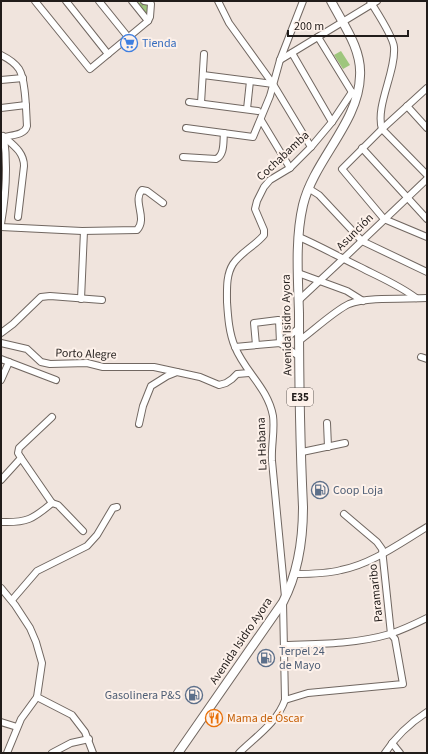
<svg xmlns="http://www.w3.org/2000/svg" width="428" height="754" font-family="'Source Sans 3',sans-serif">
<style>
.park{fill:url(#park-crowns)}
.pitch{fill:#9ec67d}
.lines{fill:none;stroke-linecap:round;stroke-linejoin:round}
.minor-casing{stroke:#716761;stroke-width:8}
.major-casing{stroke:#716761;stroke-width:10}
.minor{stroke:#fff;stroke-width:6}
.major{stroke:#fff;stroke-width:8}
.labels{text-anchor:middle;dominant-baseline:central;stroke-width:4;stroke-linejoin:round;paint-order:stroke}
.shield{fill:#fdf1ea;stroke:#635c58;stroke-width:1}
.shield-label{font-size:11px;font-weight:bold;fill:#211c1a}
.shop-label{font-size:12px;fill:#366cbe;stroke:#fdf1ea;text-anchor:start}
.street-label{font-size:12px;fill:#211c1a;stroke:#fdf1ea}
.service-label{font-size:12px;fill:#4e5e75;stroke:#fdf1ea;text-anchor:start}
.food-label{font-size:12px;fill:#c56008;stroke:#fdf1ea;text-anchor:start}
</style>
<defs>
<pattern id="park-crowns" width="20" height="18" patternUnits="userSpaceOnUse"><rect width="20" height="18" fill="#9ec67d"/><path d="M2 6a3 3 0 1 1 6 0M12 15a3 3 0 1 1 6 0" fill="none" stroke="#88aa6b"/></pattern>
</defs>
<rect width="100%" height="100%" fill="#f0e4dd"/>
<polygon class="park" points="136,2 150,4 148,17"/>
<polygon class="pitch" points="341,51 350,65 343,69 334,55"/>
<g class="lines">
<g class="minor-casing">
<g id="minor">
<polyline points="35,1 90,69 148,21 150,17 151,4 150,2 144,1"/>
<polyline points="66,1 108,54"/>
<polyline points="99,1 128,37"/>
<polyline points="132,1 148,21"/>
<polyline points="218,1 229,23 273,84 311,147"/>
<path d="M 370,1 C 376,11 393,36 394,47 C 396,72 375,106 382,129 L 427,175"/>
<polyline points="318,37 353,94"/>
<polyline points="292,53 332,122"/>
<path d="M 1,55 C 7,58 15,63 19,69 C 26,80 26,112 27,126 C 25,135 12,135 4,137 C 8,167 6,195 1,224"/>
<polyline points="280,60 377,1"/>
<polyline points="203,75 273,84"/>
<polyline points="1,80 23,78"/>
<polyline points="427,88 382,129 342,169 384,219 427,237"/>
<polyline points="189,102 258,111"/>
<polyline points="201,103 204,54"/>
<polyline points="407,106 427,128"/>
<polyline points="1,108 26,105"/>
<polyline points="247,109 250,81"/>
<polyline points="261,120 290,168"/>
<polyline points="186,128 253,137 270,96 280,60 303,1"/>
<path d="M 3,136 C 13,145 24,152 24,166 L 18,217"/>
<polyline points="362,148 427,219"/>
<path d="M 183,157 L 216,159 C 225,155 223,141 224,133"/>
<polyline points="308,188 319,195 362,241 427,272"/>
<path d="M 1,227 L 82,231 L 137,230 C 148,218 132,201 142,190 L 147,191 L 163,203"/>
<path d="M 299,237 C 320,246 339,257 360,267 C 379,277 399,285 416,298"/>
<polyline points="298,273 347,291 363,301"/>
<polyline points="81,299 84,231"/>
<polyline points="299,300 343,259 427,179"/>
<polyline points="1,333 13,324 41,297 50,296 102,300"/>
<path d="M 299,341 C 313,331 334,311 349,304 C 366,297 407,299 427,298"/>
<polyline points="1,343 27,349 41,362 50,364 87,363 103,367 154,367 177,372"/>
<polyline points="280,343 299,328"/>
<polyline points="256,345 254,323 278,320 279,320 280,343"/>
<polyline points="235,347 280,343 294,353 299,356"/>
<polyline points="421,357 427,359"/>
<polyline points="1,359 56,380"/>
<polyline points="1,380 9,362"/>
<polyline points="327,423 328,447"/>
<polyline points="139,424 143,406 151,386 167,376 177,372 200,377 219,385 226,383 232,379 237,374 249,373"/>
<polyline points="302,452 345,443"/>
<polyline points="21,458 52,503"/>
<polyline points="1,480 21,458 18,453 19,448 52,417"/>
<polyline points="52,503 58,505 83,531"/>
<path d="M 1,522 C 27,523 33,519 52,503"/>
<path d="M 294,574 C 309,574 326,574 341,570 C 372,564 400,543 427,527"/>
<polyline points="1,588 15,605 30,628 36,642 42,663 37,697 72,715 85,732 93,753"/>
<path d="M 285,597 C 281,552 276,506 272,461 C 271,446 275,431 273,416 C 268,388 245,372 235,347 C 229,333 228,317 227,302 C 227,289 226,275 233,264 C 241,252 255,246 264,235 L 264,230 L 255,209 L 257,201 L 264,187 L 270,180 L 290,168 L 311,147 L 332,122 L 352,92"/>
<polyline points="12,600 37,571 87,546 97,535 113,508 117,507"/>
<path d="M 284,645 C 319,644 356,644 390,634 C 402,630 415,624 427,618"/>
<polyline points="285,700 308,693 403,684 395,639 391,634 382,549 377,542 344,514"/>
<polyline points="1,722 17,727"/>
<polyline points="392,743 400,753"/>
<polyline points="7,753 21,719 37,697"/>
<polyline points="52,753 71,743 89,739"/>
<path d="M 239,753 C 255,737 277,723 285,700 L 283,602"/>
<path d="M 385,753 C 396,736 410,723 427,712"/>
</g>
</g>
<g class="major-casing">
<path id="major" d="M 178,753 L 283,602 C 298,573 303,540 303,507 C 300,443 299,378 299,313 C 298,278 295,239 303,205 C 314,160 359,122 360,76 C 362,49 343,24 331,1"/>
</g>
<use href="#minor" class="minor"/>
<use href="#major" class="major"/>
</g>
<defs>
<g id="supermarket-ring" transform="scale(0.9)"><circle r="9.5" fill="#fdf1ea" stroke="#3f7fe0" stroke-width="1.5"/><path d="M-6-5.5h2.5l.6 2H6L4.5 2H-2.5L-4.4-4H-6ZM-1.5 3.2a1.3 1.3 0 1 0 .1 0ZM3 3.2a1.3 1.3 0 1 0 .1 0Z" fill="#3f7fe0"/></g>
<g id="fuel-ring" transform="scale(0.9)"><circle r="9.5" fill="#fdf1ea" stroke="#5c6f8a" stroke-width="1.5"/><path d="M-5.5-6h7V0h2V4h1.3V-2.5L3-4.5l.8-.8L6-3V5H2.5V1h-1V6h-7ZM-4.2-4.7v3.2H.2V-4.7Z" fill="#5c6f8a"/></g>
<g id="restaurant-ring" transform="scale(0.9)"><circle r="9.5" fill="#fdf1ea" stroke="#e8710a" stroke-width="1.5"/><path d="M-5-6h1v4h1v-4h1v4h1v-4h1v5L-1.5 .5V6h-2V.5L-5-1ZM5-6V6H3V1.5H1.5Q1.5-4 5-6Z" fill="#e8710a"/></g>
</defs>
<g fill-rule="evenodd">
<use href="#supermarket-ring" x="129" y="43"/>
<use href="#fuel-ring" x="320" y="490"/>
<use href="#fuel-ring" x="266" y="658"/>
<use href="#fuel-ring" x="194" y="695"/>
<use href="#restaurant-ring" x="214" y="718"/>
</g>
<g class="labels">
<rect class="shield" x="287" y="388" width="26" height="18" rx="3"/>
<g class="shield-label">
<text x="300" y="397">E35</text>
</g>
<g class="shop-label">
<text x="142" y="43">Tienda</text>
</g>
<g class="street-label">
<text transform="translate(283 156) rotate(-43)">Cochabamba</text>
<text transform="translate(355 232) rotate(-45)">Asunción</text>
<text transform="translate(287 325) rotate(-91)">Avenida Isidro Ayora</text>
<text transform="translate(86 354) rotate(2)">Porto Alegre</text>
<text transform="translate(262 444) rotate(-92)">La Habana</text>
<text transform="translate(376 593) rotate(-96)">Paramaribo</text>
<text transform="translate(241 641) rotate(-56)">Avenida Isidro Ayora</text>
</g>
<g class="service-label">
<text x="333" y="490">Coop Loja</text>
<text x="279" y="651">Terpel 24<tspan x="279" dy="14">de Mayo</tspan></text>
<text x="181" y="695" text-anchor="end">Gasolinera P&amp;S</text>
</g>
<g class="food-label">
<text x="227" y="718">Mama de Óscar</text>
</g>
</g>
<rect width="428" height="754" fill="none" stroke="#211c1a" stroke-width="4"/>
<path d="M288 30v6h120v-6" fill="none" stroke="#211c1a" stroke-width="2"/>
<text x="294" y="30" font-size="12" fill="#211c1a" stroke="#fdf1ea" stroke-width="3" paint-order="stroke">200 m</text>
</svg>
